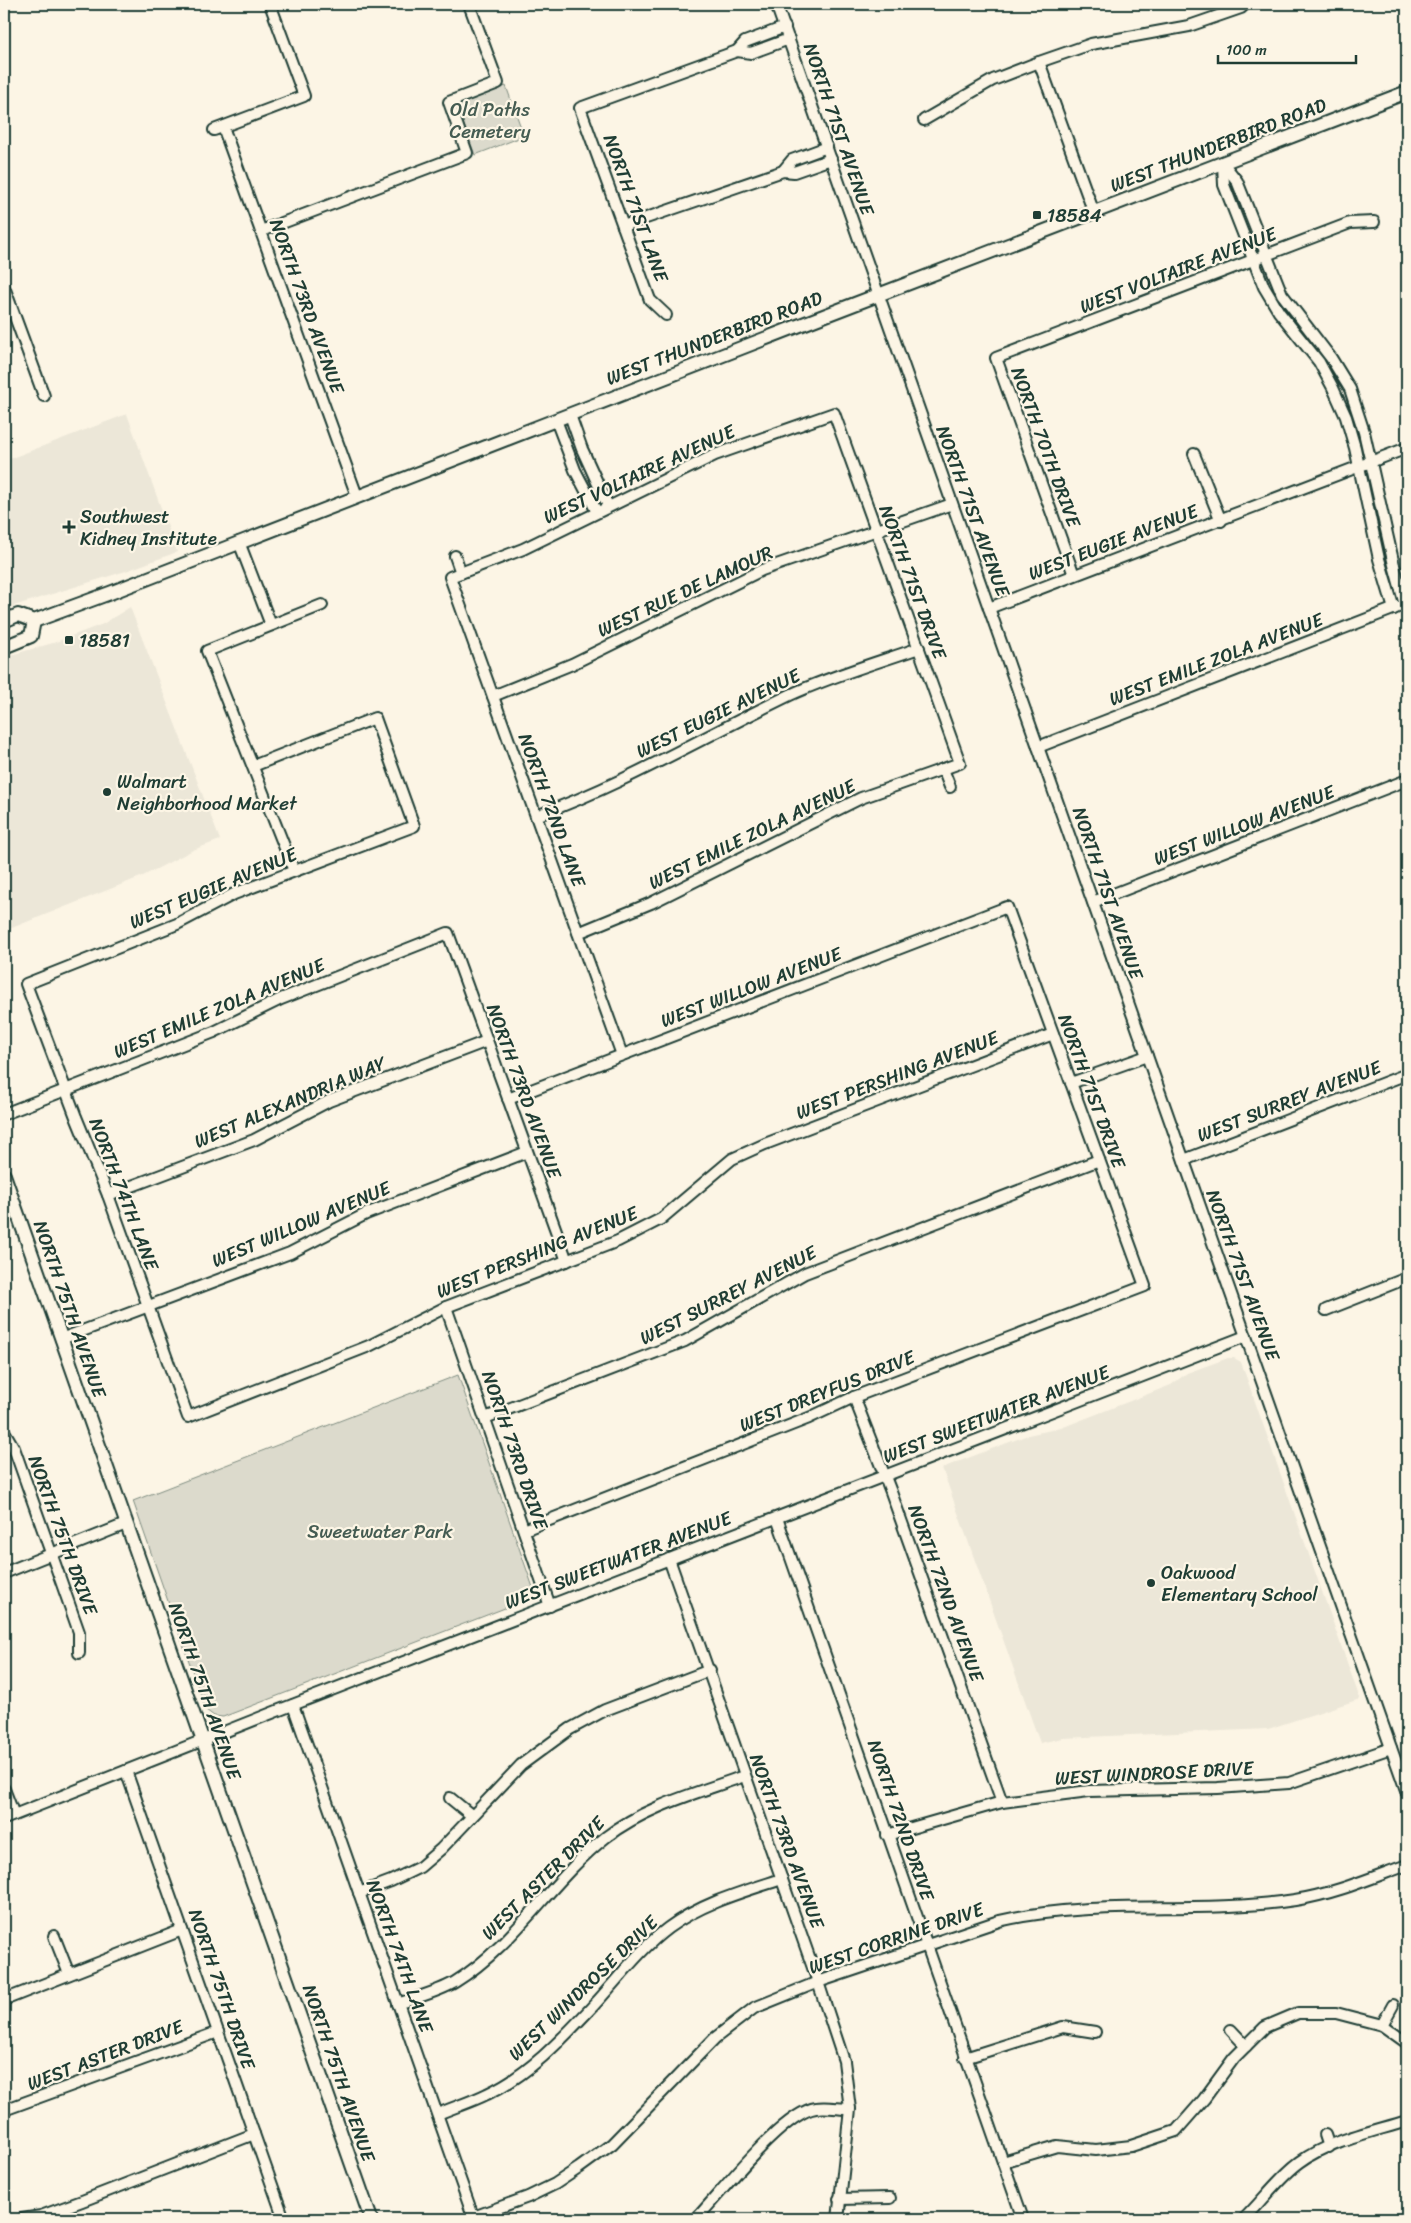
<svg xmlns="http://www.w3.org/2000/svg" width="1411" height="2223" font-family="Sriracha,sans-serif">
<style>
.built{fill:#ece7d8}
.green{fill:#dcdacc;stroke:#7e8c80}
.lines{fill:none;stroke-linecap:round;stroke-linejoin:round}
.minor-casing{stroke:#1f3d34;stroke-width:14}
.major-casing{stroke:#1f3d34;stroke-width:16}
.minor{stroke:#fcf5e5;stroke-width:10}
.major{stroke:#fcf5e5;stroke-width:12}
.poi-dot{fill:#1f3d34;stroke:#fcf5e5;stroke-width:2}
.labels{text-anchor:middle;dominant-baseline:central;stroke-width:4.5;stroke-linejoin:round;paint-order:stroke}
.park-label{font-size:19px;fill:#455c52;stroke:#fcf5e5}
.street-label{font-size:19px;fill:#1f3d34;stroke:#fcf5e5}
.poi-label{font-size:19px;fill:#1f3d34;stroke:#fcf5e5;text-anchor:start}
</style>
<rect width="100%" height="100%" fill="#fcf5e5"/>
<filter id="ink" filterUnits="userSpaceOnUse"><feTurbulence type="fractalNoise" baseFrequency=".02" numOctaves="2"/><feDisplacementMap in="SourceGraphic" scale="10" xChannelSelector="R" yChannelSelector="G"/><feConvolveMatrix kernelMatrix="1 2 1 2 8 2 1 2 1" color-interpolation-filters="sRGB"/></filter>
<g filter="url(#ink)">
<g class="built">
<polygon points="127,414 177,552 129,570 4,609 4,461"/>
<polygon points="130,607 220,840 193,850 143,876 4,931 4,657 53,643 103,624"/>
<polygon points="1228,1358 1234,1358 1241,1362 1360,1699 1268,1729 1063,1738 1040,1743 942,1468 1028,1435 1061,1428 1171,1385 1187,1373"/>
</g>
<g class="green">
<polygon points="506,86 524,136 475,155 456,103"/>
<polygon points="458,1375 536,1596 223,1717 214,1716 206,1710 133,1501"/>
</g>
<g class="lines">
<g class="minor-casing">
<g id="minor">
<polyline points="776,4 1407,1793"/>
<polyline points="737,51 751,53 789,39"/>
<polyline points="1039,62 1094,213"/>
<polyline points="924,120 993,80 1039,62 1091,44 1189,26 1241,8 1245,4"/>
<polyline points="223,127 357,496"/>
<polyline points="214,130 304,96 270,4"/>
<polyline points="1223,163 1237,181 1282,294 1331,358 1350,389 1364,432 1394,565 1405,605"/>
<polyline points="1223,164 1224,185 1264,287 1279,312 1319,362 1333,388 1346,417 1355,448 1379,559 1394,609"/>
<polyline points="783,171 792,160 827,147"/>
<polyline points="623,226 783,171 794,172 831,159"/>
<polyline points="261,231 467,153 449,102 498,83 469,4"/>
<polyline points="4,287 44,396"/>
<polyline points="666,315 650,300 580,108 737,51 745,42 785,27"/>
<polyline points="570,415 582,449 608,506"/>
<polyline points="556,420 575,470 597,512"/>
<polyline points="1194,454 1221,521"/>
<polyline points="239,542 271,625"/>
<polyline points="455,556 461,573"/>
<polyline points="1074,575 996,358 1350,223 1374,222"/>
<polyline points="989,608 1407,448"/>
<polyline points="493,696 572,664 762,570 952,504"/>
<polyline points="1038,747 1398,607"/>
<polyline points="253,766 375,718 414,826 234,894 177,924 26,984 76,1117 108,1195 188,1417 369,1346 446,1307 618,1241 661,1219 732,1159 765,1144 1053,1034"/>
<polyline points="943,769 950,787"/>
<path d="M 536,816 C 624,784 705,736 790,695 C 831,676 876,663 919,648"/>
<polyline points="294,871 207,651 322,605"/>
<polyline points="1093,902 1407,780"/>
<polyline points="578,933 651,903 861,798 960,763 834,413 715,455 523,549 450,577 622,1055"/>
<polyline points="1071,1083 1147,1056"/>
<polyline points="508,1099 1007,907 1145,1286 854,1397 809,1418 524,1530"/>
<polyline points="4,1114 214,1032 281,999 448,933 567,1261"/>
<polyline points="1184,1160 1407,1074"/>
<polyline points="108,1195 254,1140 329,1101 487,1041"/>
<polyline points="446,1307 550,1606"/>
<polyline points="1326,1310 1407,1278"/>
<polyline points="61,1339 290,1253 366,1214 527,1152"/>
<polyline points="854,1397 891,1492 1002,1802"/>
<polyline points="485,1418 685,1341 805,1273 1099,1160"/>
<polyline points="4,1431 14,1448 79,1632 79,1653"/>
<polyline points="777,1518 1023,2219"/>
<polyline points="669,1559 818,1982 844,2061 850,2109 838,2219"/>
<polyline points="4,1573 126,1524"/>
<polyline points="293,1705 474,2219"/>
<polyline points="126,1771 284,2219"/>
<polyline points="4,1789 14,1815"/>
<polyline points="450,1798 471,1815"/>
<polyline points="4,1819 277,1711 1246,1336"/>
<polyline points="887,1835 1002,1802 1089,1791 1218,1788 1289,1783 1391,1748"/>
<polyline points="359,1893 391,1881 420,1867 441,1849 521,1765 570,1729 605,1710 710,1670"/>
<polyline points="54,1936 69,1974"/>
<polyline points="4,2000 182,1930"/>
<path d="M 398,2004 C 417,1997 438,1992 455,1982 C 515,1945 551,1880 606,1837 C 646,1806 697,1793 744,1776"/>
<polyline points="1382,2025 1393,2005"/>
<polyline points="1231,2030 1246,2046"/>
<polyline points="965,2058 1063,2027 1095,2032"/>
<polyline points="4,2110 218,2032"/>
<path d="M 438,2114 C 454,2107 471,2102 487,2094 C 529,2075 563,2038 594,2005 C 618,1979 640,1949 668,1928 C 702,1903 742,1892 782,1879"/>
<polyline points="1325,2135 1329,2147"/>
<polyline points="1003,2162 1057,2146 1096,2150 1131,2146 1176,2131 1204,2099 1234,2058 1265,2027 1298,2013 1336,2013 1382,2025 1407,2043"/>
<polyline points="839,2199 890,2198"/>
<polyline points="22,2219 41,2216 82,2201 254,2134"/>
<path d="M 468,2219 L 528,2197 L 555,2184 L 579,2168 L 612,2144 L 715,2038 L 754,2008 L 818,1982 L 999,1921 C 1098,1898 1197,1915 1295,1900 C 1334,1894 1371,1878 1407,1865"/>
<path d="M 696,2219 C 720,2194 783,2112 816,2108 C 826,2106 839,2109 850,2109"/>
<path d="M 1244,2219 C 1263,2201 1278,2178 1300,2162 C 1330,2140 1372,2132 1407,2121"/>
</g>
</g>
<g class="major-casing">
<g id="major">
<polyline points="4,621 18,615 34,621 110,593 826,315 1407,92"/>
<polyline points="4,647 31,636 34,621"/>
<polyline points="4,1175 371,2219"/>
</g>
</g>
<use href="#minor" class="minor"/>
<use href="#major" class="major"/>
</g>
</g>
<g class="poi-dot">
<rect x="1032" y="210" width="10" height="10" rx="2.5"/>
<path d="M66.5 519.5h5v5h5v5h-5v5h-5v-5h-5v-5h5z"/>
<rect x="64" y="635" width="10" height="10" rx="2.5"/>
<circle cx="107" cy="792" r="5"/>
<circle cx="1151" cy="1583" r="5"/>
</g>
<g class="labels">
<g class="park-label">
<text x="490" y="109">Old Paths<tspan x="490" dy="22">Cemetery</tspan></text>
<text x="380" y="1531">Sweetwater Park</text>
</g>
<g class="street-label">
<text transform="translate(839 129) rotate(71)">NORTH 71ST AVENUE</text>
<text transform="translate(1218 145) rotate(-21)">WEST THUNDERBIRD ROAD</text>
<text transform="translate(636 208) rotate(70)">NORTH 71ST LANE</text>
<text transform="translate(1178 270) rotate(-21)">WEST VOLTAIRE AVENUE</text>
<text transform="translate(307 306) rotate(70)">NORTH 73RD AVENUE</text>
<text transform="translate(714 338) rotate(-21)">WEST THUNDERBIRD ROAD</text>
<text transform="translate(1046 447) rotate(70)">NORTH 70TH DRIVE</text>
<text transform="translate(639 474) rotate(-25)">WEST VOLTAIRE AVENUE</text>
<text transform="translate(973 511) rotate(70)">NORTH 71ST AVENUE</text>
<text transform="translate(1113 542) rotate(-21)">WEST EUGIE AVENUE</text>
<text transform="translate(913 582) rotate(70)">NORTH 71ST DRIVE</text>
<text transform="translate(685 591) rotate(-25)">WEST RUE DE LAMOUR</text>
<text transform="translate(1216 659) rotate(-21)">WEST EMILE ZOLA AVENUE</text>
<text transform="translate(718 713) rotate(-26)">WEST EUGIE AVENUE</text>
<text transform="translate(552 810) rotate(70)">NORTH 72ND LANE</text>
<text transform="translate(1244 825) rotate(-21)">WEST WILLOW AVENUE</text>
<text transform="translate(752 834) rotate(-26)">WEST EMILE ZOLA AVENUE</text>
<text transform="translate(213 888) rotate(-23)">WEST EUGIE AVENUE</text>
<text transform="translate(1108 893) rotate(71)">NORTH 71ST AVENUE</text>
<text transform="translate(751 987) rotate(-21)">WEST WILLOW AVENUE</text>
<text transform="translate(219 1008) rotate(-23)">WEST EMILE ZOLA AVENUE</text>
<text transform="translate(897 1075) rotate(-21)">WEST PERSHING AVENUE</text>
<text transform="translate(524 1091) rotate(70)">NORTH 73RD AVENUE</text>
<text transform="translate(1092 1091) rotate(70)">NORTH 71ST DRIVE</text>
<text transform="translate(1289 1101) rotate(-21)">WEST SURREY AVENUE</text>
<text transform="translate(290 1102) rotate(-23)">WEST ALEXANDRIA WAY</text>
<text transform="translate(124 1194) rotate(69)">NORTH 74TH LANE</text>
<text transform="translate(301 1224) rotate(-23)">WEST WILLOW AVENUE</text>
<text transform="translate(537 1252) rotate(-22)">WEST PERSHING AVENUE</text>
<text transform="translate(1243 1275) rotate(70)">NORTH 71ST AVENUE</text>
<text transform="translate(728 1295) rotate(-27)">WEST SURREY AVENUE</text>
<text transform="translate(70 1309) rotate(71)">NORTH 75TH AVENUE</text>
<text transform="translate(827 1391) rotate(-22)">WEST DREYFUS DRIVE</text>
<text transform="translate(996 1414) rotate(-21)">WEST SWEETWATER AVENUE</text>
<text transform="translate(515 1450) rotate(71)">NORTH 73RD DRIVE</text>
<text transform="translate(63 1535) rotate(70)">NORTH 75TH DRIVE</text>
<text transform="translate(618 1560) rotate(-21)">WEST SWEETWATER AVENUE</text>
<text transform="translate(946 1593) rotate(70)">NORTH 72ND AVENUE</text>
<text transform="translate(205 1691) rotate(71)">NORTH 75TH AVENUE</text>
<text transform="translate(1154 1773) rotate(-3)">WEST WINDROSE DRIVE</text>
<text transform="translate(901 1820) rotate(71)">NORTH 72ND DRIVE</text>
<text transform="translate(787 1841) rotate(70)">NORTH 73RD AVENUE</text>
<text transform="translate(543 1878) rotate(-45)">WEST ASTER DRIVE</text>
<text transform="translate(896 1938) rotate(-19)">WEST CORRINE DRIVE</text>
<text transform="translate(400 1956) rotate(70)">NORTH 74TH LANE</text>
<text transform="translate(583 1988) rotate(-44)">WEST WINDROSE DRIVE</text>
<text transform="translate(222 1989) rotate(71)">NORTH 75TH DRIVE</text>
<text transform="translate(105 2055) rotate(-21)">WEST ASTER DRIVE</text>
<text transform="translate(339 2073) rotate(71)">NORTH 75TH AVENUE</text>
</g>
<g class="poi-label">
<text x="1047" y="215">18584</text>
<text x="80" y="516">Southwest<tspan x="80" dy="22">Kidney Institute</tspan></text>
<text x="79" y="640">18581</text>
<text x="117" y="781">Walmart<tspan x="117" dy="22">Neighborhood Market</tspan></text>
<text x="1161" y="1572">Oakwood<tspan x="1161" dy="22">Elementary School</tspan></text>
</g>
</g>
<rect width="1411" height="2223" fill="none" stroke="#fcf5e5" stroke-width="20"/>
<rect x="10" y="10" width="1391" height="2203" fill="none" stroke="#1f3d34" stroke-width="2" filter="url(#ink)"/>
<path d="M1218 55v8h138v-8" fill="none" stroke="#1f3d34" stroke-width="2.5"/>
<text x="1226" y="55" font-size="15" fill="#1f3d34" stroke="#fcf5e5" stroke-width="4" paint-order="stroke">100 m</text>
</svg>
